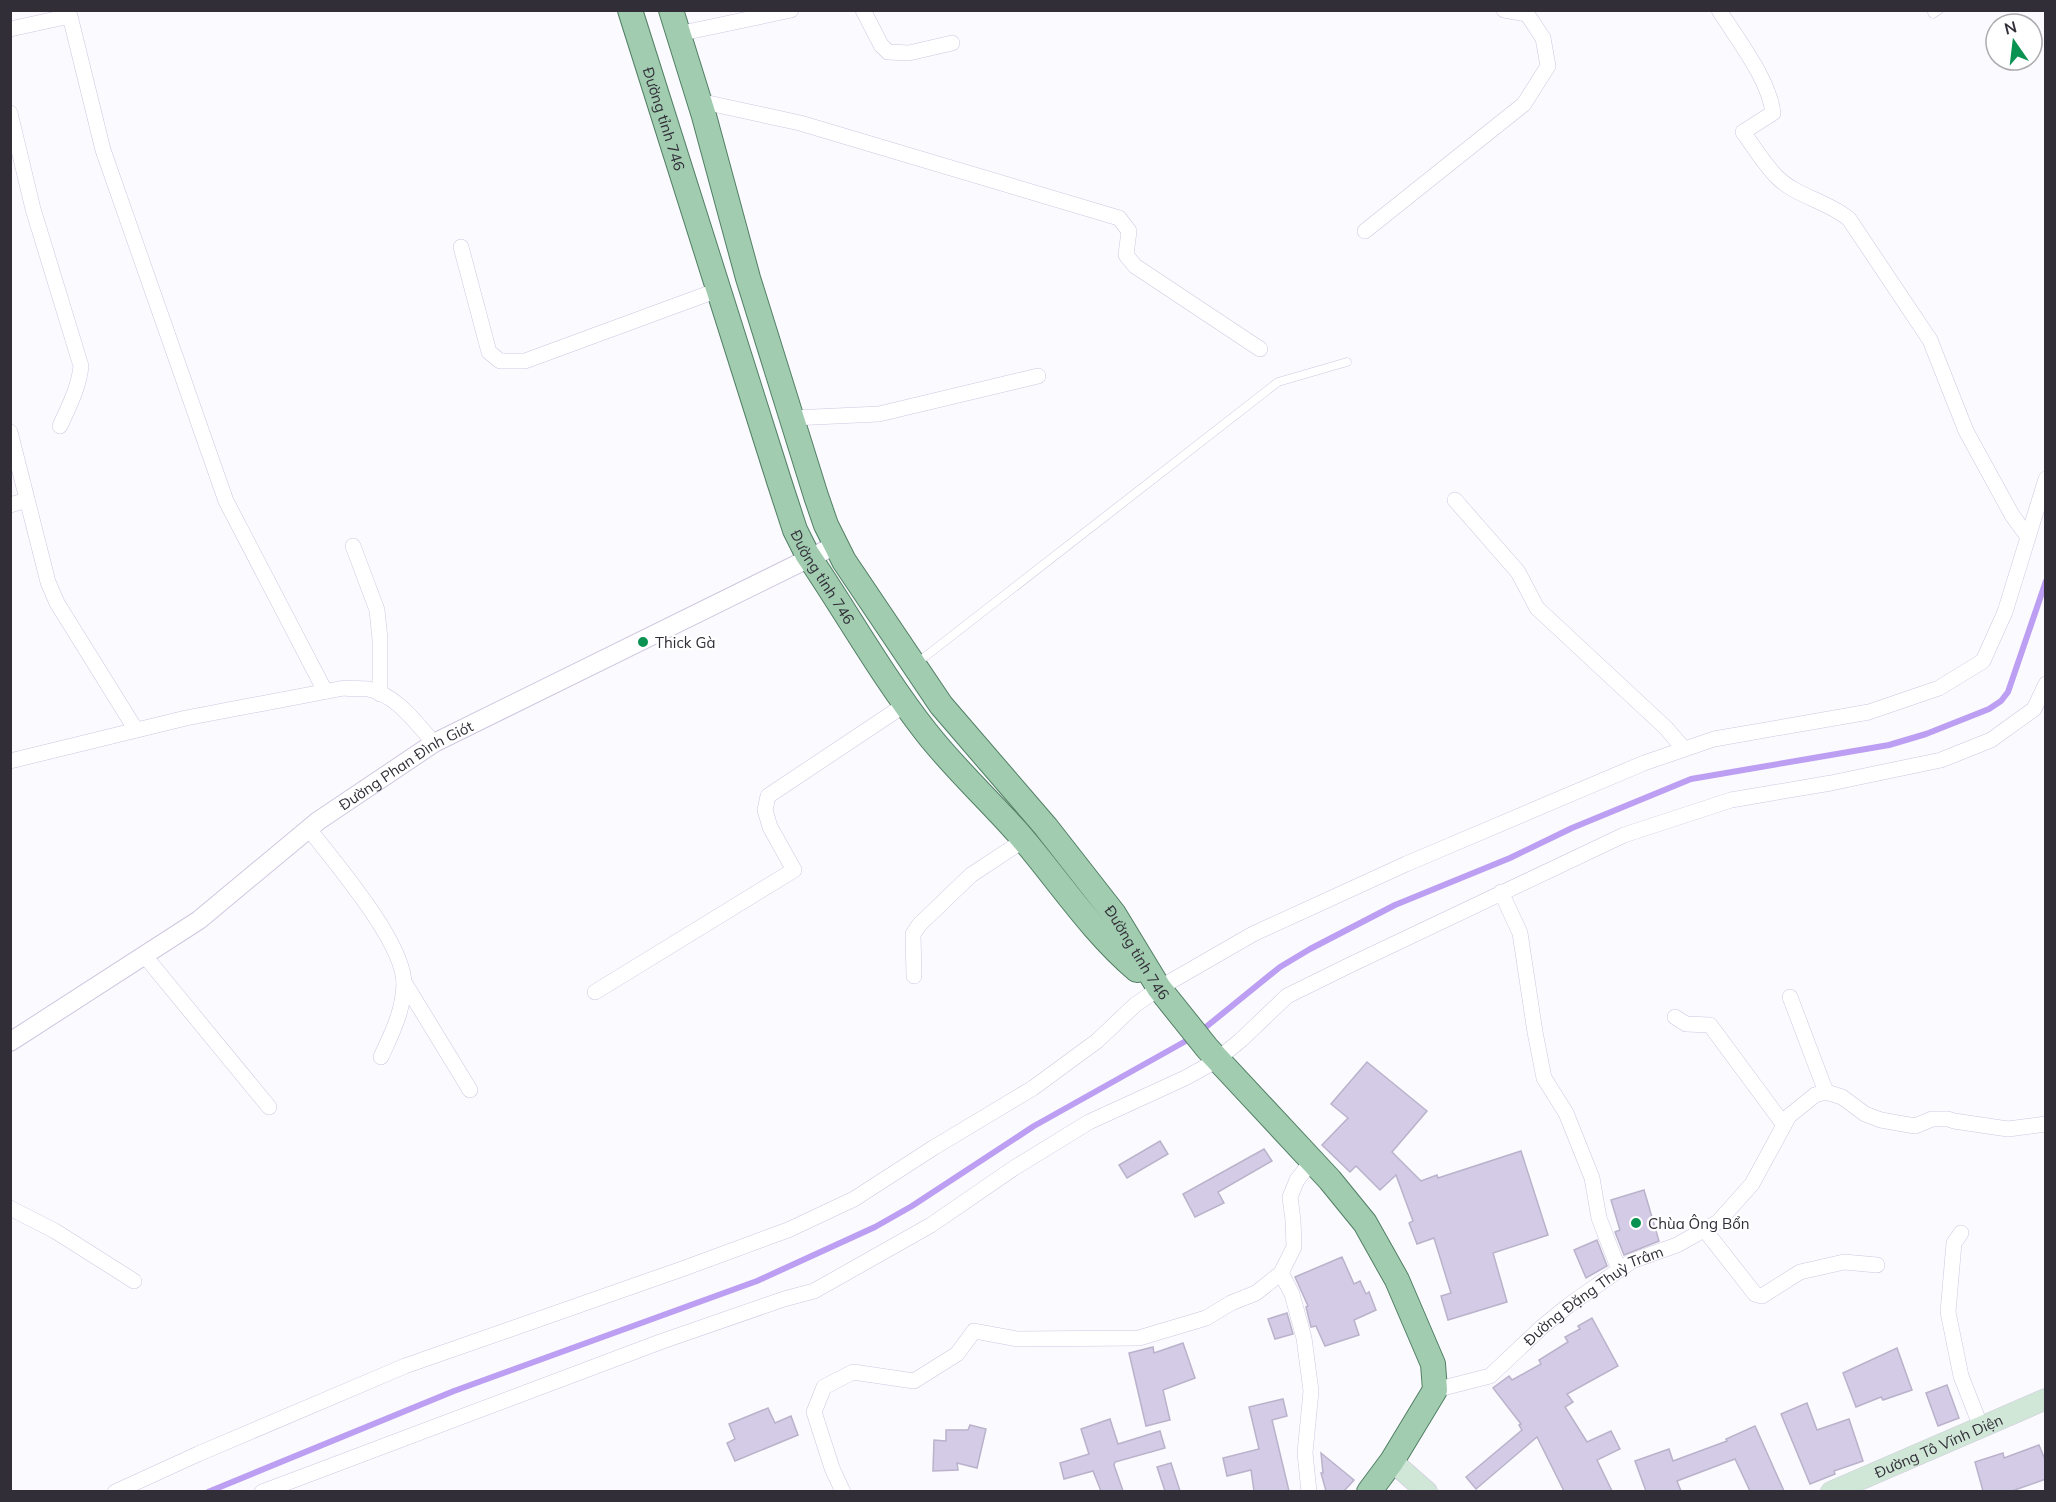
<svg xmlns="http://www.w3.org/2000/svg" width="2056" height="1502" font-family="Mulish,sans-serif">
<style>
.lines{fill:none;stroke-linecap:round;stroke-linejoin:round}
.stream{stroke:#bc9ef2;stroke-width:6}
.building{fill:#d4cce6;stroke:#bab2cb;stroke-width:1.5}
.service-casing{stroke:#cfc7e0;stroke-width:9}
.minor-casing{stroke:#cfc7e0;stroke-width:16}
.tertiary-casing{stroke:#cfc7e0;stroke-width:20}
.secondary-casing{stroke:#cfc7e0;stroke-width:22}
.primary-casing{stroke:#517f64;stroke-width:26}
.service{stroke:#fff;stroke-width:8}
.minor{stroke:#fff;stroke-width:15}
.tertiary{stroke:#fff;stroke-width:18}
.secondary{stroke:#d0e6d7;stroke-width:21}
.primary{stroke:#a1ccb0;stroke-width:24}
.poi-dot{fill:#099251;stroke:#fff;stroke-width:2}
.labels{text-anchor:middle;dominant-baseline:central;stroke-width:4.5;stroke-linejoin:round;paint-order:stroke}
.street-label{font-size:15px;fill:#312e38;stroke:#fff}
.poi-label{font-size:15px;fill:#312e38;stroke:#fff;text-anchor:start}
</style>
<rect width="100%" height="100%" fill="#fbfaff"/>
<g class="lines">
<g class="stream">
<polyline points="1201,1031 1280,967 1310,949 1395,905 1510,858 1572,828 1691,779 1889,745 1926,734 1989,709 2001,701 2008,692 2046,581"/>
<polyline points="208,1492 454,1391 757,1281 875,1227 912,1206 1034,1126 1193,1037"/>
</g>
</g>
<g class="building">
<polygon points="1367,1062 1427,1111 1392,1152 1421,1181 1437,1175 1438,1178 1521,1151 1548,1235 1493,1253 1507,1302 1448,1320 1441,1296 1451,1293 1434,1238 1417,1244 1409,1223 1413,1221 1396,1175 1380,1190 1356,1166 1350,1172 1322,1145 1348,1118 1331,1104"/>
<polygon points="1160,1141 1168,1154 1127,1178 1119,1165"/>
<polygon points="1264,1149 1272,1161 1218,1192 1224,1203 1195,1217 1183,1194"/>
<polygon points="1644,1190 1659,1241 1624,1255 1615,1232 1620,1230 1611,1200"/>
<polygon points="1597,1240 1607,1266 1586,1278 1574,1250"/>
<polygon points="1342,1257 1354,1284 1360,1281 1366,1294 1369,1292 1376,1310 1354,1320 1359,1335 1325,1346 1316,1326 1311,1327 1306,1307 1308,1306 1295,1277"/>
<polygon points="1287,1313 1293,1334 1275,1339 1268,1319"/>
<polygon points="1592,1318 1618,1366 1567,1394 1573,1402 1565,1407 1587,1442 1611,1431 1620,1449 1597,1460 1612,1491 1564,1491 1537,1437 1476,1489 1466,1477 1522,1430 1519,1425 1521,1424 1493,1388 1509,1376 1512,1380 1541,1364 1539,1360 1568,1342 1565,1337 1580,1329 1578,1326"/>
<polygon points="1183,1343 1195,1378 1163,1390 1170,1420 1146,1426 1129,1353 1153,1347 1154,1353"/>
<polygon points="1897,1348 1912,1390 1883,1400 1881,1397 1856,1407 1843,1373"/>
<polygon points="1947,1385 1959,1418 1938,1426 1926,1393"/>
<polygon points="1283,1399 1287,1416 1272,1420 1289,1491 1254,1491 1251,1470 1227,1476 1223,1458 1259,1449 1249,1407"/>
<polygon points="1807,1403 1817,1430 1849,1419 1863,1461 1834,1471 1835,1474 1810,1484 1781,1414"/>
<polygon points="768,1408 775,1423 791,1416 798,1435 735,1461 727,1443 735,1439 729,1424"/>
<polygon points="1110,1419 1118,1444 1160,1431 1165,1448 1115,1462 1114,1465 1123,1491 1101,1491 1093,1471 1064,1479 1060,1463 1089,1454 1081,1429"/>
<polygon points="970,1425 986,1429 977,1468 957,1463 958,1470 933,1471 934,1440 946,1441 946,1430 968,1430"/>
<polygon points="1755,1426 1784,1491 1750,1491 1735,1459 1677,1481 1681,1491 1646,1491 1635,1461 1669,1449 1673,1461 1727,1441 1726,1439"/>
<polygon points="2039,1445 2046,1462 2046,1479 2012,1491 1983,1491 1975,1462 2003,1453 2004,1458"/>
<polygon points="1321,1453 1354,1480 1344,1491 1326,1491 1321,1473 1323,1473"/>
<polygon points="1171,1463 1180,1491 1165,1491 1157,1467"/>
</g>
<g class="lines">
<g class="service-casing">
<g id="service">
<polyline points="1931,10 1933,14 1939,10"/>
<polyline points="917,663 1278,382 1347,362"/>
</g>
</g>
<g class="minor-casing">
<g id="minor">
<polyline points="863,10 881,45 888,52 909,53 952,43"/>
<path d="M 1719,10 C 1737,39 1769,79 1773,113 L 1743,132 C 1754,147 1764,164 1777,177 C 1797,197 1828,201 1849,219 L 1930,340 L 1966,431 L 2012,515 L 2028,537"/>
<polyline points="10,29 70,16 103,150 226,501 325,691"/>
<polyline points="678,34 791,10"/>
<polyline points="699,101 800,123 1119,218 1129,231 1126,255 1135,266 1260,349"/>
<path d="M 10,113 L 33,209 L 81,366 C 79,387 69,406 60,426"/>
<polyline points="1365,231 1524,104 1548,66 1543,38 1527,14 1504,10"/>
<polyline points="461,247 489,352 500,361 525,361 718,290"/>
<polyline points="792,418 879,414 1038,376"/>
<polyline points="10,432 48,582 57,603 136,730"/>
<polyline points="1455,500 1518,572 1537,608 1666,728 1684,749"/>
<polyline points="10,505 27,500"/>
<polyline points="353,546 377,610 380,639 380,694"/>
<path d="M 10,761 L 186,718 L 344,688 C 352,689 361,688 368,689 C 397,695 416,723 434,743"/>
<path d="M 309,829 C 335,863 404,942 404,984 C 403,1012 392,1033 381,1057"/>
<polyline points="1501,892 1520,933 1535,1032 1544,1078 1566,1113 1592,1178 1599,1218 1619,1270"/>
<polyline points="144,955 269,1107"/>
<polyline points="914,976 913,934 919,925 971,875 1024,840"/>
<polyline points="404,982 470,1090"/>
<polyline points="595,992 794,870 770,827 765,810 768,796 906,704"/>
<polyline points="1790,997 1826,1092"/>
<polyline points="1675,1017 1686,1024 1710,1025 1784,1125"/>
<polyline points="10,1208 55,1231 134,1281"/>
<polyline points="1704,1229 1755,1294 1762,1296 1800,1272 1844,1262 1877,1265"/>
<polyline points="1961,1233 1954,1243 1948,1312 1961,1376 1981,1427"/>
<polyline points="1281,1273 1292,1294 1304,1338 1311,1391 1305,1453 1309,1492"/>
<path id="s1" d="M 1435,1390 L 1490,1376 L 1542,1327 L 1569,1305 L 1619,1270 L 1632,1261 L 1677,1245 L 1718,1222 L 1752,1184 L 1789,1116 L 1815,1095 L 1826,1092 L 1842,1097 L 1865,1114 L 1881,1120 L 1915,1126 L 1932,1119 L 1948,1119 L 1954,1121 L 2008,1129 L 2046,1124"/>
<polyline points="115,1492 198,1454 405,1366 682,1269 788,1230 854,1199 933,1148 1033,1088 1097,1041 1135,1005 1161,987 1253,934 1406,864 1644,763 1714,739 1869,712 1939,688 1983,661 2005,612 2046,479"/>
<polyline points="262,1492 660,1342 784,1299 814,1291 931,1225 1014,1168 1089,1122 1185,1078 1214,1062 1241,1040 1287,996 1352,964 1624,835 1731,800 1831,783 1941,760 1991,740 2034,709 2046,684"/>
<polyline points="843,1492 832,1468 814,1412 824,1387 853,1372 914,1381 957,1354 974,1331 1017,1339 1139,1338 1206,1318 1231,1303 1256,1293 1281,1273 1294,1247 1293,1220 1290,1197 1297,1180 1312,1161"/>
</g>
</g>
<g class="tertiary-casing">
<g id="tertiary">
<path id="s2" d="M 10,1042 L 199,920 L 318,821 L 434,743 L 836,545"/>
</g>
</g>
<g class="secondary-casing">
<g id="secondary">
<polyline points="1392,1461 1427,1492"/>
<path id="s3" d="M 1831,1492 L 2046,1399"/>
</g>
</g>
<g class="primary-casing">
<g id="primary">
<path id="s4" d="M 630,10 L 779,481 L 795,530 L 807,554 C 847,613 882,676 926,732 C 954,768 988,799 1018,833 C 1057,878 1091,931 1137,970"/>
<path id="s5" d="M 671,10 L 704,116 L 748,278 L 816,496 L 826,525 L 844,561 L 941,705 L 1046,827 L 1114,914 L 1159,988 L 1207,1048 L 1330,1180 L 1365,1223 L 1397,1280 L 1433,1364 L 1435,1390 L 1392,1461 L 1369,1492"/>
</g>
</g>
<use href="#service" class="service"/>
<use href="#minor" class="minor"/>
<use href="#tertiary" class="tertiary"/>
<use href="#secondary" class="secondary"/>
<use href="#primary" class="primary"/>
</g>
<g class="poi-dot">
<circle cx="643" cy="642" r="6"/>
<circle cx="1636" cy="1223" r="6"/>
</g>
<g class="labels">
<g class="street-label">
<text stroke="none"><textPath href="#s4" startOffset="114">Đường tỉnh 746</textPath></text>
<text stroke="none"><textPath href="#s4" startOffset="600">Đường tỉnh 746</textPath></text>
<text stroke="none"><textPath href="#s2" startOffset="484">Đường Phan Đình Giót</textPath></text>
<text stroke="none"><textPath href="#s5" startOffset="1068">Đường tỉnh 746</textPath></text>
<text stroke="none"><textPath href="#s1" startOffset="189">Đường Đặng Thuỳ Trâm</textPath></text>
<text stroke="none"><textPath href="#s3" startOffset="117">Đường Tô Vĩnh Diện</textPath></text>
</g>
<g class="poi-label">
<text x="655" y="642">Thick Gà</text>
<text x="1648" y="1223">Chùa Ông Bổn</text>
</g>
</g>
<rect width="2056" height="1502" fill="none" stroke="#312e38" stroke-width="24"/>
<g transform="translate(2014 42) rotate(346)"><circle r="28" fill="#ffffff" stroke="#adabaf" stroke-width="1.5"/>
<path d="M0-4.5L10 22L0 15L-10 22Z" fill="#099251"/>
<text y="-9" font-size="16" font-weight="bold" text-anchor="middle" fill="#312e38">N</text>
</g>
</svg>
